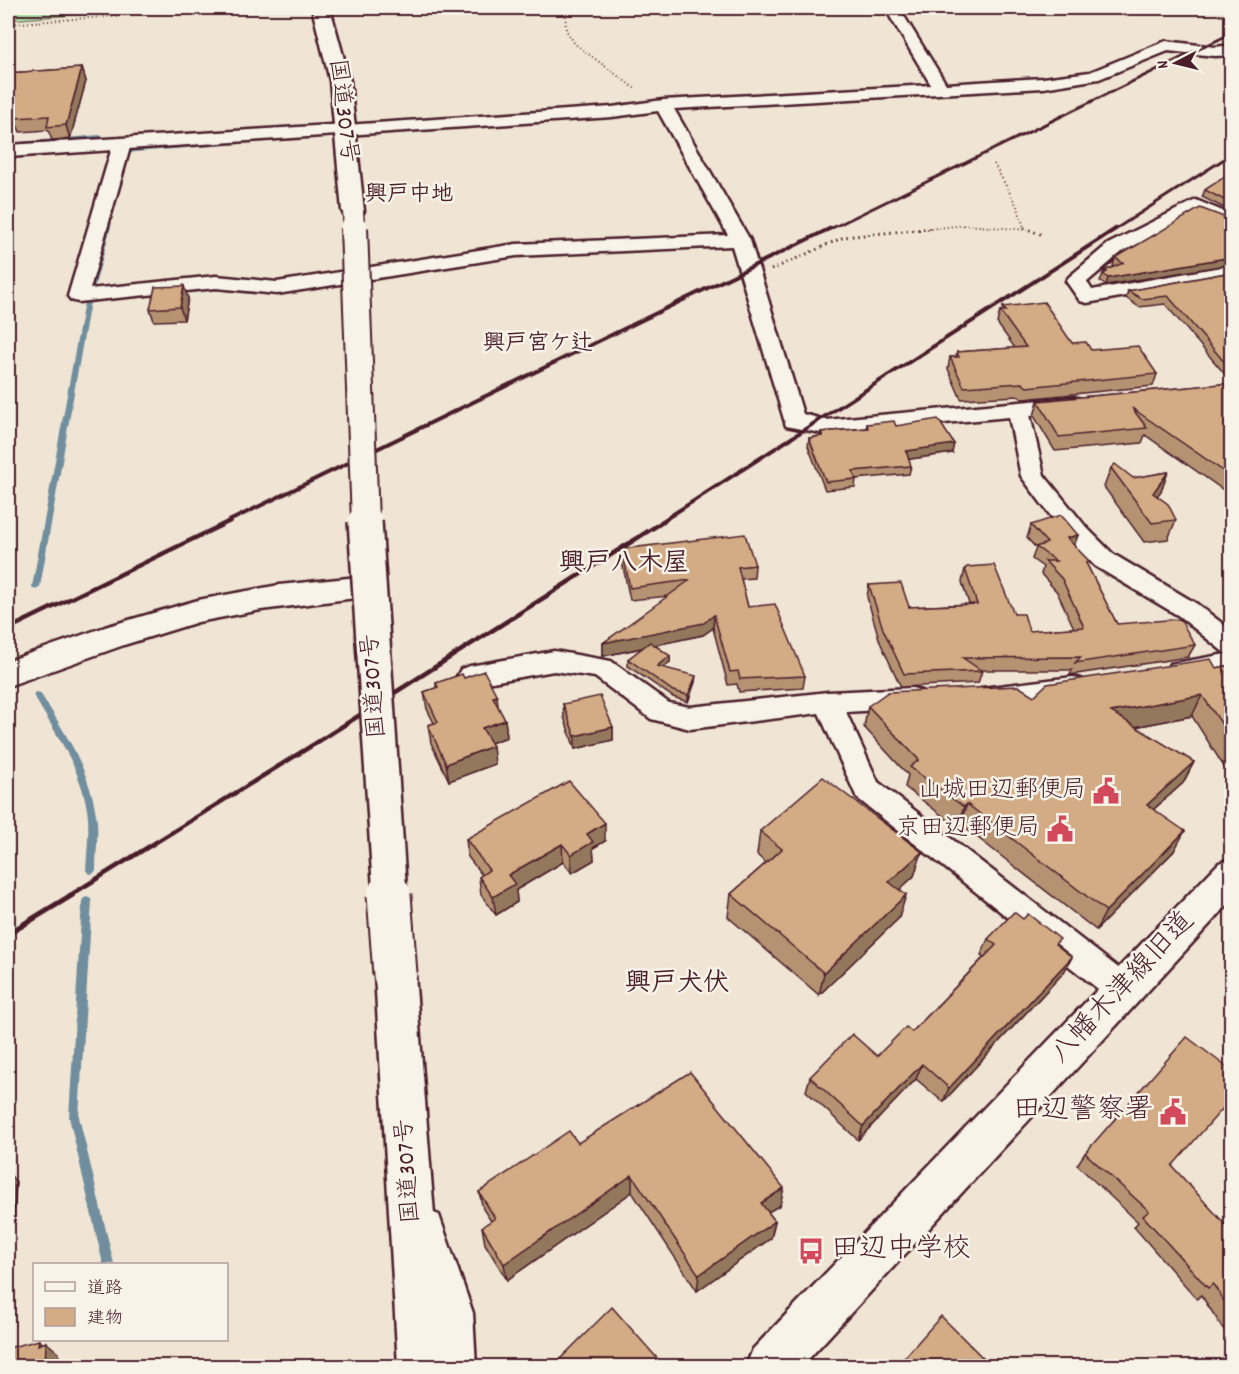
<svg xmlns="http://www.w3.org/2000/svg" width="1239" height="1374" font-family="Dekko,'Klee One',sans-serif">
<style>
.green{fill:#aee2a4;stroke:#7c8068;stroke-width:1.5}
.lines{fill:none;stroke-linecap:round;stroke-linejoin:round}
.stream{fill:#718e9e;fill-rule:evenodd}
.minor-casing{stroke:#4a1f2b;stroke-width:5}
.tertiary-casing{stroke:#4a1f2b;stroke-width:5}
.trunk-casing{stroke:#4a1f2b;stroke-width:5}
.path-far1{stroke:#4a1f2b;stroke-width:2;stroke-dasharray:1 3;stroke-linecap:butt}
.path{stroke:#4a1f2b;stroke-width:3;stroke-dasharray:1.5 4;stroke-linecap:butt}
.minor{fill:#f7f3e8;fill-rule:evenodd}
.tertiary{fill:#f7f3e8;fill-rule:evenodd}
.trunk{fill:#f7f3e8;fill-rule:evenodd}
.rail-far3{stroke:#4a1f2b;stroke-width:3}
.rail-far2{stroke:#4a1f2b;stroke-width:4}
.rail-far1{stroke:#4a1f2b;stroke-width:4.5}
.rail{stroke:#4a1f2b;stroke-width:6}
.trunk-bridge-far3-casing{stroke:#4a1f2b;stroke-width:23;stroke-linecap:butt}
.trunk-bridge-far2-casing{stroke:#4a1f2b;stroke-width:30;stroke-linecap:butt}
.trunk-bridge-far1-casing{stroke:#4a1f2b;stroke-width:38;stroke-linecap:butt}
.trunk-bridge-casing{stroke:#4a1f2b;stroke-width:47;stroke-linecap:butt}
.trunk-bridge-far3{stroke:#f7f3e8;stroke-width:20}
.trunk-bridge-far2{stroke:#f7f3e8;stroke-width:26}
.trunk-bridge-far1{stroke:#f7f3e8;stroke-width:33}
.trunk-bridge{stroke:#f7f3e8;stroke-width:43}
.wall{fill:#b59372;stroke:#4a1f2b;stroke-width:1.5}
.shaded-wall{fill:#94785d;stroke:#4a1f2b;stroke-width:1.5}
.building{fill:#d3ab85;stroke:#4a1f2b;stroke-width:1.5}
.labels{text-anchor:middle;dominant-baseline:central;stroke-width:5;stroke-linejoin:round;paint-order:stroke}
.far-neighbourhood-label{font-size:22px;font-weight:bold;fill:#4a1f2b;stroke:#f7f3e8}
.street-label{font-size:24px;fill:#4a1f2b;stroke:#f7f3e8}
.poi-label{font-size:24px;fill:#4a1f2b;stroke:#f7f3e8;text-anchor:end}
.neighbourhood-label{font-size:26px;font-weight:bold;fill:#4a1f2b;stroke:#f7f3e8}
.near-street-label{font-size:28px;fill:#4a1f2b;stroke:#f7f3e8}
.near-poi-label{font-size:28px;fill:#4a1f2b;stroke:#f7f3e8;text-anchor:end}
</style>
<rect width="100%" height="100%" fill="#f0e5d4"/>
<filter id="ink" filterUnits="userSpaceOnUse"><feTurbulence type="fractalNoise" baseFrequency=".0167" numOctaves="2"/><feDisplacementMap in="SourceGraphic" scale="12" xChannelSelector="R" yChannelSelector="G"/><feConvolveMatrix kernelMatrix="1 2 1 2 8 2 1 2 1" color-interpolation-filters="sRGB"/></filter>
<g filter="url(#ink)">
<polygon class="green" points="8,8 160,8 8,20"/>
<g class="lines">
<g class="stream">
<polygon points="100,135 103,137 102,138 8,146 8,143"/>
<polygon points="292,137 295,139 294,140 134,152 130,154 128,162 123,161 126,152 133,148"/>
<polygon points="109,221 112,223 89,307 40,587 36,590 32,587 83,307 106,223"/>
<path d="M 37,692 L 40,693 C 64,730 89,769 96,814 C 99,832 96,852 96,870 L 94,873 L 91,874 L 88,873 L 86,870 C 87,853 89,835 88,818 C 84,772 56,734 33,695 L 34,693 Z"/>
<polygon points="87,897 90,898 92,901 79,1117 114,1264 103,1264 69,1117 82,901 84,898"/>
</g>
<g class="minor-casing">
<g id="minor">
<polygon points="885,8 899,8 946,84 1043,78 1090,72 1166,41 1215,47 1232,45 1232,55 1215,56 1168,51 1099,79 1043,88 674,109 750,240 803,414 826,420 1073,397 1081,399 1084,404 1081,409 1030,415 1044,475 1086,527 1113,554 1197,604 1232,631 1232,673 1179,681 1170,678 1166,671 1170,664 1226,654 1179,616 1095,566 1068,539 1021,476 1009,417 825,434 786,426 732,246 516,256 277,294 216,288 78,302 71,300 68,296 113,144 122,139 131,144 90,289 216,276 277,282 516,244 728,235 658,111 612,117 346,135 337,130 346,125 612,107 663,100 931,85"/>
<polygon points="1196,200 1232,215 1232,227 1197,213 1122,252 1087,282 1092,290 1232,265 1232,277 1087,303 1080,301 1066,281 1069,277 1108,244"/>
<polygon points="554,651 611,661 669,703 690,707 828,692 912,688 922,691 926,698 922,705 912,708 846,712 878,782 1134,980 1139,990 1134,1000 1123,1005 1112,1000 857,798 819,713 690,729 651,719 595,677 554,671 470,686 461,683 457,676 461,669 470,666"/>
<path d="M 1073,677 L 1083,680 L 1086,687 L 1083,694 C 1057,702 1008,710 982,702 L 978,695 L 982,688 Z"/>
<polygon points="426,1210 439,1215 473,1313 476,1366 437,1366 435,1313 408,1228 413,1215"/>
</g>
</g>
<g class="tertiary-casing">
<g id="tertiary">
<polygon points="346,124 353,126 356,130 353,134 8,157 8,145"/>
<polygon points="368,576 379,579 383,587 379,595 261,610 198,622 127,644 8,686 8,661 105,627 198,600 279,585"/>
<polygon points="1232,858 1232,900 802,1366 746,1366 753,1349 1219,863"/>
</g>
</g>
<g class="trunk-casing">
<g id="trunk">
<polygon points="312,8 330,8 350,81 364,211 361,216 345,216 342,211 330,81"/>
<polygon points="395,956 409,962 415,974 446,1366 398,1366 375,974 381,962"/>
</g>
</g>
<g class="path-far1">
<polyline points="565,8 566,30 575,44 637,90"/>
<polyline points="8,24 219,8"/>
<polyline points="994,164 1018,208 1024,228"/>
<polyline points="919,230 966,225 1028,230"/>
</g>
<g class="path">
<polyline points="1024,228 1043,235"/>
<polyline points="771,270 844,237 934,228"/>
</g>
<use href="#minor" class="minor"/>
<use href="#tertiary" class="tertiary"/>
<use href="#trunk" class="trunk"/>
<g class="rail-far3">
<polyline points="828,230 1232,33"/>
<polyline points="1114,230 1232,154"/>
</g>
<g class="rail-far2">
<polyline points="227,522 831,228"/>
<polyline points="661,522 1117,228"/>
</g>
<g class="rail-far1">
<polyline points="8,629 230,521"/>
<polyline points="69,896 316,743 664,521"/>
</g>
<polyline class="rail" points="8,934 72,895"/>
<g class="trunk-bridge-far3-casing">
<polyline id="trunk-bridge-far3" points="353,211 354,230"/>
</g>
<g class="trunk-bridge-far2-casing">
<polyline id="trunk-bridge-far2" points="354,228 365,522"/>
</g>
<g class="trunk-bridge-far1-casing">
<polyline id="trunk-bridge-far1" points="365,521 390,896"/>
</g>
<g class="trunk-bridge-casing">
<polyline id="trunk-bridge" points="389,895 395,974"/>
</g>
<use href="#trunk-bridge-far3" class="trunk-bridge-far3"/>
<use href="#trunk-bridge-far2" class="trunk-bridge-far2"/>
<use href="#trunk-bridge-far1" class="trunk-bridge-far1"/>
<use href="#trunk-bridge" class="trunk-bridge"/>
</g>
<g class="wall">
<polygon points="82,68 86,81 70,139 52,140 48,130 20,132 18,127 8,127 8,73"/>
<polygon points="1232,172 1232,212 1202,197 1205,190"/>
<polygon points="1232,220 1106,285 1100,282 1104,271 1114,267 1113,266 1115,258"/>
<polygon points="1232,272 1232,379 1229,379 1165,304 1139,307 1126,298 1128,291"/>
<polygon points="188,298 184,320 154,321 150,309"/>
<polygon points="1003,307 1072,343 1157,374 1153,386 1023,399 1018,396 961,399 948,369 950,357 956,357 957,352 1015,348 997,323 1000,311 1002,311"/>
<polygon points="1232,383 1232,496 1145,435 1142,443 1055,451 1034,416 1038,401"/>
<polygon points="867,424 896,426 952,453 908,459 911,466 909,474 856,479 855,487 825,490 808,446 809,438 821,436 821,432 866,428"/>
<polygon points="1111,468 1133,478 1168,472 1161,491 1157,496 1176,520 1168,539 1144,542 1104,487"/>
<polygon points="1031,525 1078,535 1074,546 1088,567 1117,624 1195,645 1188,657 1070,675 1072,670 981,670 982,671 978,683 901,687 880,642 867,597 869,585 909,607 969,604 962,582 965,569 1014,614 1029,631 1074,628 1057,592 1041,574 1043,567 1032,559 1036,548 1027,538"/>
<polygon points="622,549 755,565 754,578 741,579 748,607 805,676 803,688 739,692 737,684 728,685 713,628 703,635 655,645 670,656 670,662 663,667 695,682 688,702 673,697 628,666 628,659 643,648 603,656 603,643 669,596 630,600 622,562"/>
<polygon points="1232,665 1232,772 1228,773 1192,716 1135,727 1194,762 1183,783 1153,810 1174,851 1096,930 960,824 957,827 905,787 908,775 864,727 868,706 1034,696 1216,668"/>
<polygon points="464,678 498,707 505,720 507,737 491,743 495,764 449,781 431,743 428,725 434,723 427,709 424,692 436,688 436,683"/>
<polygon points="563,704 613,727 613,740 575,749 564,717"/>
<polygon points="760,831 922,852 914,876 899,890 899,918 819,995 728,917 731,894 766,863 757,855"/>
<polygon points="466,839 605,841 593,848 594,860 572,873 563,862 516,890 517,902 496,915 481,895 479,877 482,875 468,857"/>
<polygon points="988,939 1057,945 1072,957 1064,972 943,1102 916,1079 858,1140 806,1091 810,1077 877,1056 912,1032 984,957 981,955"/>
<polygon points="578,1143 780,1205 768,1212 775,1221 771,1238 697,1291 632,1192 507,1280 485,1244 482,1227 491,1221 483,1209 479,1192"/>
<polygon points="1085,1153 1172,1167 1232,1232 1232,1342 1201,1295 1197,1299 1134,1227 1138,1222 1077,1165"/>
</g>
<g class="shaded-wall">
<polygon points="82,68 86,81 70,139 66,125"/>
<polygon points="1232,257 1232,264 1106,285 1108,278"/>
<polygon points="184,286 188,298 184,320 180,307"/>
<polygon points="954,444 952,453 904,460 906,451"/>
<polygon points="1168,472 1161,491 1145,512 1153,493"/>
<polygon points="1078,535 1073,548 1067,538"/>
<polygon points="714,615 713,628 703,635 603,656 603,643"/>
<polygon points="670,656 670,662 657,672 657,666"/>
<polygon points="696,676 695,682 688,702 688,695"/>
<polygon points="1202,695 1192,716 1102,733 1111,712"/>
<polygon points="497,696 499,713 493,697"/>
<polygon points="505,720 507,737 485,745 482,728"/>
<polygon points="613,727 613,740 575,749 575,736"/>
<polygon points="493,746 495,764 449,781 446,764"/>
<polygon points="1194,762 1183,783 1136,825 1147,805"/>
<polygon points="967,804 960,824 957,827 964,807"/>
<polygon points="605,823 605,841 593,848 594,860 572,873 571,855 587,834"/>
<polygon points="1185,831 1174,851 1096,930 1106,911"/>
<polygon points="562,844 563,862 516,890 517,902 496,915 493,897 508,875"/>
<polygon points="922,852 914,876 883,905 889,882"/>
<polygon points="906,895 899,918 819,995 824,973"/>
<polygon points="1072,957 1064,972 943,1102 949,1088"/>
<polygon points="922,1064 916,1079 858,1140 863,1126"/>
<polygon points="8,1172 16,1182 14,1215 8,1217"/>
<polygon points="632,1175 632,1192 507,1280 504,1264"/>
<polygon points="784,1188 780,1205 757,1219 761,1203"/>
<polygon points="775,1221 771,1238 697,1291 699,1275"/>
<polygon points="39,1340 46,1346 46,1342 59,1353 58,1366 45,1366 38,1345"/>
</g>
<g class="building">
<polygon points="82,68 66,125 47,127 49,116 15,118 16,114 8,114 8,73"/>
<polygon points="1232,172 1232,204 1205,190"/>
<polygon points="1200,208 1232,220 1232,257 1108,278 1103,274 1107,272 1104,271 1123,263 1115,258"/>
<polygon points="1232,272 1232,371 1168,296 1142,299 1128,291"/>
<polygon points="184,286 180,307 150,309 155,287"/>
<polygon points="1044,302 1072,343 1086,342 1091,350 1138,346 1157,374 1027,387 1022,383 964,387 950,357 959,357 957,352 1026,347 1000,311 1006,311 1003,307"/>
<polygon points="1232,383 1232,477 1132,408 1147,428 1059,437 1038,401"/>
<polygon points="938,419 954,444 906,451 911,466 853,471 856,479 826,482 809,438 823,436 821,432 868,428 867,424 894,421 896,426"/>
<polygon points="1115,464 1133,478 1168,472 1153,493 1168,504 1176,520 1152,523 1111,468"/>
<polygon points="1061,515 1078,535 1067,538 1090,562 1086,563 1117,624 1180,619 1195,645 1075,663 1081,657 963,658 982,671 904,674 883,629 869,585 901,583 909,607 977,604 965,569 967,567 994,565 1014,614 1024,614 1029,631 1084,627 1062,579 1045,561 1056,561 1036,547 1047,543 1031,525"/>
<polygon points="745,534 755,565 738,567 748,607 775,604 805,676 740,679 738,671 730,672 714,615 704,623 603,643 690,580 630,588 622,549"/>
<polygon points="650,642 670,656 657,666 696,676 688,695 673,691 628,659"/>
<polygon points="1211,659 1216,668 1232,665 1232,739 1202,695 1111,712 1194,762 1147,805 1185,831 1106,911 967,804 964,807 910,767 919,760 868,706 888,692 1018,686 1034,696 1047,684"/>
<polygon points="484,671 497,696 493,697 505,720 482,728 493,746 446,764 428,725 438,722 424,692 438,687 436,683 462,674 464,678"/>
<polygon points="600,696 613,727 575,736 563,704"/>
<polygon points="823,777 922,852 889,882 906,895 824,973 731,894 782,849 760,831"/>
<polygon points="569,781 605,823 587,834 593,842 571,855 562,844 508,875 515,884 493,897 479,877 489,870 466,839"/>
<polygon points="1014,912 1023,919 1028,914 1060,939 1055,944 1072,957 949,1088 922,1064 863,1126 810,1077 852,1034 877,1056 906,1027 912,1032 996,945 988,939"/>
<polygon points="1187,1037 1232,1071 1232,1098 1172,1166 1232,1232 1232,1313 1213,1284 1208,1288 1143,1216 1149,1211 1085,1153"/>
<polygon points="690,1072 784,1188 761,1203 775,1221 699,1275 632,1175 504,1264 482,1227 495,1218 479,1192 569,1131 578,1143"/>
<polygon points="612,1307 664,1366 553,1366"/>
<polygon points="941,1316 991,1366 897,1366"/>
<polygon points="39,1340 38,1345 46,1342 45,1366 8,1366 8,1348"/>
</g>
</g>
<defs>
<g id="civic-bare" transform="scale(2.07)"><path d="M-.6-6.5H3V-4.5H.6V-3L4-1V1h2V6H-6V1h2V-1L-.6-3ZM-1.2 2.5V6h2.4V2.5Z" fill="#d1495b" stroke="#f7f3e8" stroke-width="2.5" paint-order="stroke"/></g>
<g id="bus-bare" transform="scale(2.07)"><path d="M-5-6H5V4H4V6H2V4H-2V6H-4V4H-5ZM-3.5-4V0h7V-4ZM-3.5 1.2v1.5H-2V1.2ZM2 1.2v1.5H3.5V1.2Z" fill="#d1495b" stroke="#f7f3e8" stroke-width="2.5" paint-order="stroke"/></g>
</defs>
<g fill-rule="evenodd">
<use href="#civic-bare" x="1106" y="791"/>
<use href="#civic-bare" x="1060" y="829"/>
<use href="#civic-bare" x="1173" y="1112"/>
<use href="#bus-bare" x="811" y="1251"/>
</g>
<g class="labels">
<g class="far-neighbourhood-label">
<text x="409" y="195">興戸中地</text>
<text x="538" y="344">興戸宮ケ辻</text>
</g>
<g class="street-label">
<text transform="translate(342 111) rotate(83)">国道307号</text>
<text transform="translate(375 686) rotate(-94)">国道307号</text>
<text transform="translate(409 1171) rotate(-94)">国道307号</text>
</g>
<g class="poi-label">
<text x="1086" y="791">山城田辺郵便局</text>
<text x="1040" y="829">京田辺郵便局</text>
</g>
<g class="neighbourhood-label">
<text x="624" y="564">興戸八木屋</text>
<text x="677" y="984">興戸犬伏</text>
</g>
<g class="near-street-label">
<text transform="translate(1124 989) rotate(-47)">八幡木津線旧道</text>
</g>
<g class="near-poi-label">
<text x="1153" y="1112">田辺警察署</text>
<text x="831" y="1251" text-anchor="start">田辺中学校</text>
</g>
</g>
<rect width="1239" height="1374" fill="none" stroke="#f7f3e8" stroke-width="30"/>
<rect x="15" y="15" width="1209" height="1344" fill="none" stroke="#4a1f2b" stroke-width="2" filter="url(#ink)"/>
<rect x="33" y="1263" width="195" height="78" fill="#f7f3e8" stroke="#b29e9c" stroke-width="1.5"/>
<rect x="45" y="1282" width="30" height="9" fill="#f7f3e8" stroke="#b29e9c" stroke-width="1.5"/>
<text x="87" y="1293" font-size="18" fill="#4a1f2b">道路</text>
<rect x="45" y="1308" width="30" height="18" fill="#d3ab85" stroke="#b29e9c" stroke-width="1.5"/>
<text x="87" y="1323" font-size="18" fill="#4a1f2b">建物</text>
<g transform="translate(1176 63) rotate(263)" stroke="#f7f3e8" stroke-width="4.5" paint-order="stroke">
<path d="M0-4.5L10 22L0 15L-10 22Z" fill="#4a1f2b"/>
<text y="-9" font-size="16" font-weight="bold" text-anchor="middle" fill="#4a1f2b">N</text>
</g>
</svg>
